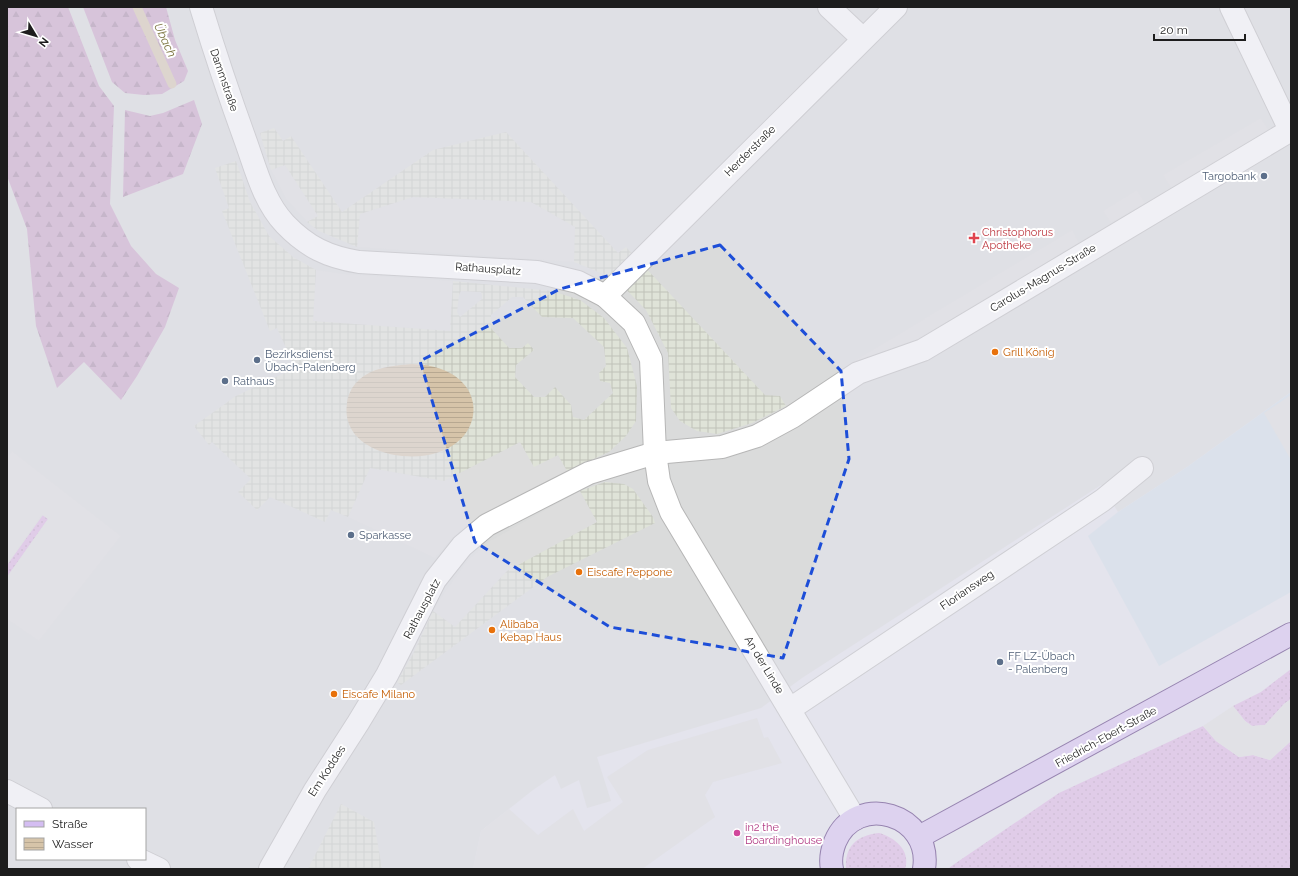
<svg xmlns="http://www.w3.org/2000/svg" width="1298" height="876" font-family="Raleway,sans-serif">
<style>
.residential{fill:#dadbdb;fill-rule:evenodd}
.commercial{fill:#d1dee8}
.grass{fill:url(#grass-dots)}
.forest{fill:url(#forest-firs)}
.parking{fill:#ddd}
.plaza{fill:url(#plaza-grid);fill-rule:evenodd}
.water{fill:url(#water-rules)}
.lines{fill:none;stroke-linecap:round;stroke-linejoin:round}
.stream{stroke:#d6c4a9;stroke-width:9}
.minor-casing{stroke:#b6b6b6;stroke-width:24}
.tertiary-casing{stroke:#b6b6b6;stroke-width:24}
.secondary-casing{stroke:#3b1167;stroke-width:24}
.minor{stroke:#fff;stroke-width:22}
.tertiary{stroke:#fff;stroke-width:22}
.secondary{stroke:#d4bdf2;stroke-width:22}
.marked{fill:none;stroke:#1d4ed8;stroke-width:3;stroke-dasharray:8 5;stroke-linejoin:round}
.service-dot{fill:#5c6f8a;stroke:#fff;stroke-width:1.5}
.health-dot{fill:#e0444e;stroke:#fff;stroke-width:1.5}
.food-dot{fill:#e8710a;stroke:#fff;stroke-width:1.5}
.hotel-dot{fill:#d1479c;stroke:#fff;stroke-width:1.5}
.labels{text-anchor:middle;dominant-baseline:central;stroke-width:4;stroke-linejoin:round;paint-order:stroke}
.street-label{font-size:11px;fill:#1d1d1d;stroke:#fff}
.service-label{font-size:11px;fill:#4e5e75;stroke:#fff;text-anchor:start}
.health-label{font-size:11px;fill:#be3a42;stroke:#fff;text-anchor:start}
.food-label{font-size:11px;fill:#c56008;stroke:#fff;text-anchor:start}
.hotel-label{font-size:11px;fill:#b23c85;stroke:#fff;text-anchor:start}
.water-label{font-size:12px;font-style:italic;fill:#7e7743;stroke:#fff}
</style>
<defs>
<pattern id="grass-dots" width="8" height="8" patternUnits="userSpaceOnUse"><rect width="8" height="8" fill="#dcafe2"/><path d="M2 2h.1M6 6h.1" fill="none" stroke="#bc96c1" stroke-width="1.8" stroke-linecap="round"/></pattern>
<pattern id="forest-firs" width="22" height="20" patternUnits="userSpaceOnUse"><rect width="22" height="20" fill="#c89dc4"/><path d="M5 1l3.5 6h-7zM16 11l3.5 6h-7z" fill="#a27f9f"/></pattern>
<pattern id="plaza-grid" width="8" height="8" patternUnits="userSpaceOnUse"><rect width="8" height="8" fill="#dfe3d8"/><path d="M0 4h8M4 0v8" fill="none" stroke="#bfc2b9"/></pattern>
<pattern id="water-rules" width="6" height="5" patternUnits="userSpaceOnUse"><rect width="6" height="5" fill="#d6c4a9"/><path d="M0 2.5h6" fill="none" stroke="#b7a891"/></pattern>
</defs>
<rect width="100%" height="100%" fill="#e4e4ed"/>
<path class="residential" d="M 7,7 L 1291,7 L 1291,392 L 1187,467 L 1118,512 L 1101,485 L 802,678 L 761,708 L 597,757 L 611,801 L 587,808 L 579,780 L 561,789 L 555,775 L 533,790 L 481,831 L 473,869 L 7,869 ZM 17,809 L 145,809 L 145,859 L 17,859 Z"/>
<polygon class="commercial" points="1291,392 1291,592 1159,666 1088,536 1118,512 1187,467"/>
<g class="grass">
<polygon points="43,515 48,519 7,577 7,565"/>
<polygon points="1291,669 1291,699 1284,704 1265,725 1252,726 1245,721 1233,706 1261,692"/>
<polygon points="1203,726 1216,741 1239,757 1253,755 1270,760 1291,741 1291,869 949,869 950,867 1059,793"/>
<path d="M 879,833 C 894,837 911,850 905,869 L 846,869 C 844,847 857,835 879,833 Z"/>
</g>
<g class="forest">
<polygon points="7,7 68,7 99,86 114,106 110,204 131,246 156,274 179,288 165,327 137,376 121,400 84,362 57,388 36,326 27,229 7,176"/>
<polygon points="83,7 166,7 175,40 188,71 184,81 162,94 144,95 125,93 112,82"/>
<polygon points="194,100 202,124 183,174 123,197 125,110 150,116 163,113"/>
</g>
<g class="parking">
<polygon points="1261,118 1269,131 1171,188 1163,175"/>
<polygon points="285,165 319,216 307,222 286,199 271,170"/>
<polygon points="1137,190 1145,203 1111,223 1103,211"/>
<polygon points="413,197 531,202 575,227 574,262 357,247 360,214"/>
<polygon points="1072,230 1079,243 861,375 853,362"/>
<polygon points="316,270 343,274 453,281 450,331 313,321"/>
<polygon points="1291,395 1291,460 1264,413"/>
<polygon points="520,442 558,455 567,471 520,495 467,525 451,539 435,558 348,517 370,468 444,481"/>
<polygon points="12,451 121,536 39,641 7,619 7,577 48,519 42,515 7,565 7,457"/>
<polygon points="580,491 597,522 507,571 455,627 433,611 447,589 468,560 490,541"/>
<polygon points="1291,699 1291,741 1270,760 1253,755 1239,757 1216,741 1203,726 1233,706 1245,721 1252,726 1265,725 1284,704"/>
<polygon points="757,718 764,738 768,737 782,763 713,782 705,795 715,817 642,869 473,869 481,831 509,809 538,835 573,809 584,831 623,802 607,777 648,750"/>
</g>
<g class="plaza">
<polygon points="274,128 283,141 291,136 342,212 433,150 506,132 618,253 626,247 765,395 780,396 786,406 752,423 717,434 697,431 680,421 671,408 668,353 646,310 619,282 606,275 574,262 575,227 531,202 413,197 360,214 357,247 319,231 307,222 318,216 285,165 271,170 260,133"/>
<path d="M 236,161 L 250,202 L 269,236 L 293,257 L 316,270 L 313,321 L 450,331 L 453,281 L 552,291 L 580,300 L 604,318 L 627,348 L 637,386 L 636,421 L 626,436 L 609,452 L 567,471 L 558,455 L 534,467 L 520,442 L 444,481 L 370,468 L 348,517 L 331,510 L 325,522 L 270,497 L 257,510 L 238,492 L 251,479 L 212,442 L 209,445 L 194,426 L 236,396 L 295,368 L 277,328 L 270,331 L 222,211 L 229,208 L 215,168 ZM 461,291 L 481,292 L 482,295 L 482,299 L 460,317 L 457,312 L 459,295 ZM 512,297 L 523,297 L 542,317 L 573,318 L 604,347 L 606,366 L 599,373 L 600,381 L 610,383 L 613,393 L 584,420 L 573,417 L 571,405 L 555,387 L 545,397 L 534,397 L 515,377 L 516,365 L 534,350 L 528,343 L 522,348 L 509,348 L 491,328 L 491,315 ZM 411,364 L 425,364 L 444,451 L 431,454 L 404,456 L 379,368 Z"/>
<polygon points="605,482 624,484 633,489 653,517 655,523 547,577 401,685 397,682 413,654 433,611 455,627 507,571 597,522 580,491"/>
<polygon points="341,804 374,822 382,869 308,869"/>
</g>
<path class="water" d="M 412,364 C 501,366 490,464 402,456 C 372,453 342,436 347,403 C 348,395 352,386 358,381 C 372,367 392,366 412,364 Z"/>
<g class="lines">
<polyline class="stream" points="137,7 172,84"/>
<g class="minor-casing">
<g id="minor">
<polyline points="829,7 863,39"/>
<polyline points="1231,7 1290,130"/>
<polyline points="605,296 896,7"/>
<polyline points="655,453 722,447 757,436 792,417 858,373 923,350 1291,130"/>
<polyline points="790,709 1103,500 1142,468"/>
<polyline points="7,791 41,809"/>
<polyline points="138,859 159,869"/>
</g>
</g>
<g class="tertiary-casing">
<g id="tertiary">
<path d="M 201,7 C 215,53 230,98 246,142 C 256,170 264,202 285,224 C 307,247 328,257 359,262 L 537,272 L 578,282 L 605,296 L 634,323 L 651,359 L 655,453 L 659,481 L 671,512 L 855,819"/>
<polyline points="270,869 315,790 358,723 387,675 435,580 462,546 487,525 589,473 655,453"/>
</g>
</g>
<g class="secondary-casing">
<g id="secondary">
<polyline points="919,837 1291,634"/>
<path d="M 832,869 C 830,860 832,850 835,842 C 856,791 933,814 924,869"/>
</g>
</g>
<use href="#minor" class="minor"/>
<use href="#tertiary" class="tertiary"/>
<use href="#secondary" class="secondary"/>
</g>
<path d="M0 0H1298V876H0ZM 720,245 L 841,371 L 849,459 L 783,658 L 610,627 L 475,542 L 420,361 L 560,289 Z" fill="#e4e4ed" fill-opacity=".55" fill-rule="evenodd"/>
<path class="marked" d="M 720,245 L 841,371 L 849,459 L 783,658 L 610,627 L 475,542 L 420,361 L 560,289 Z"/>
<g class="service-dot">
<circle cx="1264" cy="176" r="4"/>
<circle cx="257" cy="360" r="4"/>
<circle cx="225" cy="381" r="4"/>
<circle cx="351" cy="535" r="4"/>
<circle cx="1000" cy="662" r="4"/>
</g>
<path class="health-dot" d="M972 232h4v4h4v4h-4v4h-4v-4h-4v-4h4z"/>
<g class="food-dot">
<circle cx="995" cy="352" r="4"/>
<circle cx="579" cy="572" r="4"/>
<circle cx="492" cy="630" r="4"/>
<circle cx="334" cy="694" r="4"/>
</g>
<circle class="hotel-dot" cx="737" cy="833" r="4"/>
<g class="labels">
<g class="street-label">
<text transform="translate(224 80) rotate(71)">Dammstraße</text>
<text transform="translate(750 151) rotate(-45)">Herderstraße</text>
<text transform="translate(488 269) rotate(4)">Rathausplatz</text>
<text transform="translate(1043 278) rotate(-31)">Carolus-Magnus-Straße</text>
<text transform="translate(967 590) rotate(-34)">Floriansweg</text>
<text transform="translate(422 609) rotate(-62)">Rathausplatz</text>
<text transform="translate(764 665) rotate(59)">An der Linde</text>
<text transform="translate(1106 737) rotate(-29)">Friedrich-Ebert-Straße</text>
<text transform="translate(327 771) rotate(-57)">Em Koddes</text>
</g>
<g class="service-label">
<text x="1256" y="176" text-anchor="end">Targobank</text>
<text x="265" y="354">Bezirksdienst<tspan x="265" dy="13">Übach-Palenberg</tspan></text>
<text x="233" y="381">Rathaus</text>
<text x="359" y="535">Sparkasse</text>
<text x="1008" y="656">FF LZ-Übach<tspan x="1008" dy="13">- Palenberg</tspan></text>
</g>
<g class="health-label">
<text x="982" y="232">Christophorus<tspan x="982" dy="13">Apotheke</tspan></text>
</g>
<g class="food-label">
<text x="1003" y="352">Grill König</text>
<text x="587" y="572">Eiscafe Peppone</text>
<text x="500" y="624">Alibaba<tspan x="500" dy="13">Kebap Haus</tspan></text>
<text x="342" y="694">Eiscafe Milano</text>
</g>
<g class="hotel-label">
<text x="745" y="827">in2 the<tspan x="745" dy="13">Boardinghouse</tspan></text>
</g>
<g class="water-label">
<text transform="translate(165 40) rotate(65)">Übach</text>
</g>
</g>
<rect width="1298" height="876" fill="none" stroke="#1d1d1d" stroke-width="16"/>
<rect x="16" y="808" width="130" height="52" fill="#ffffff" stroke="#a5a5a5"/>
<rect x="24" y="821" width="20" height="6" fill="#d4bdf2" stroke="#a5a5a5"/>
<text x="52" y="828" font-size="12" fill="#1d1d1d">Straße</text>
<rect x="24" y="838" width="20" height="12" fill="url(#water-rules)" stroke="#a5a5a5"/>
<text x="52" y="848" font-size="12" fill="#1d1d1d">Wasser</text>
<g transform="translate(36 36) rotate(128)" stroke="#ffffff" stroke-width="3" paint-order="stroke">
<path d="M0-3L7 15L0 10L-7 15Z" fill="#1d1d1d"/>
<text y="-6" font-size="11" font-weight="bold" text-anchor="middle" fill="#1d1d1d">N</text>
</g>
<path d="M1154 34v6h91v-6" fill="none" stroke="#1d1d1d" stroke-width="2"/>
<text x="1160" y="34" font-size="12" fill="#1d1d1d" stroke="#ffffff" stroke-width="3" paint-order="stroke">20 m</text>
</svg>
